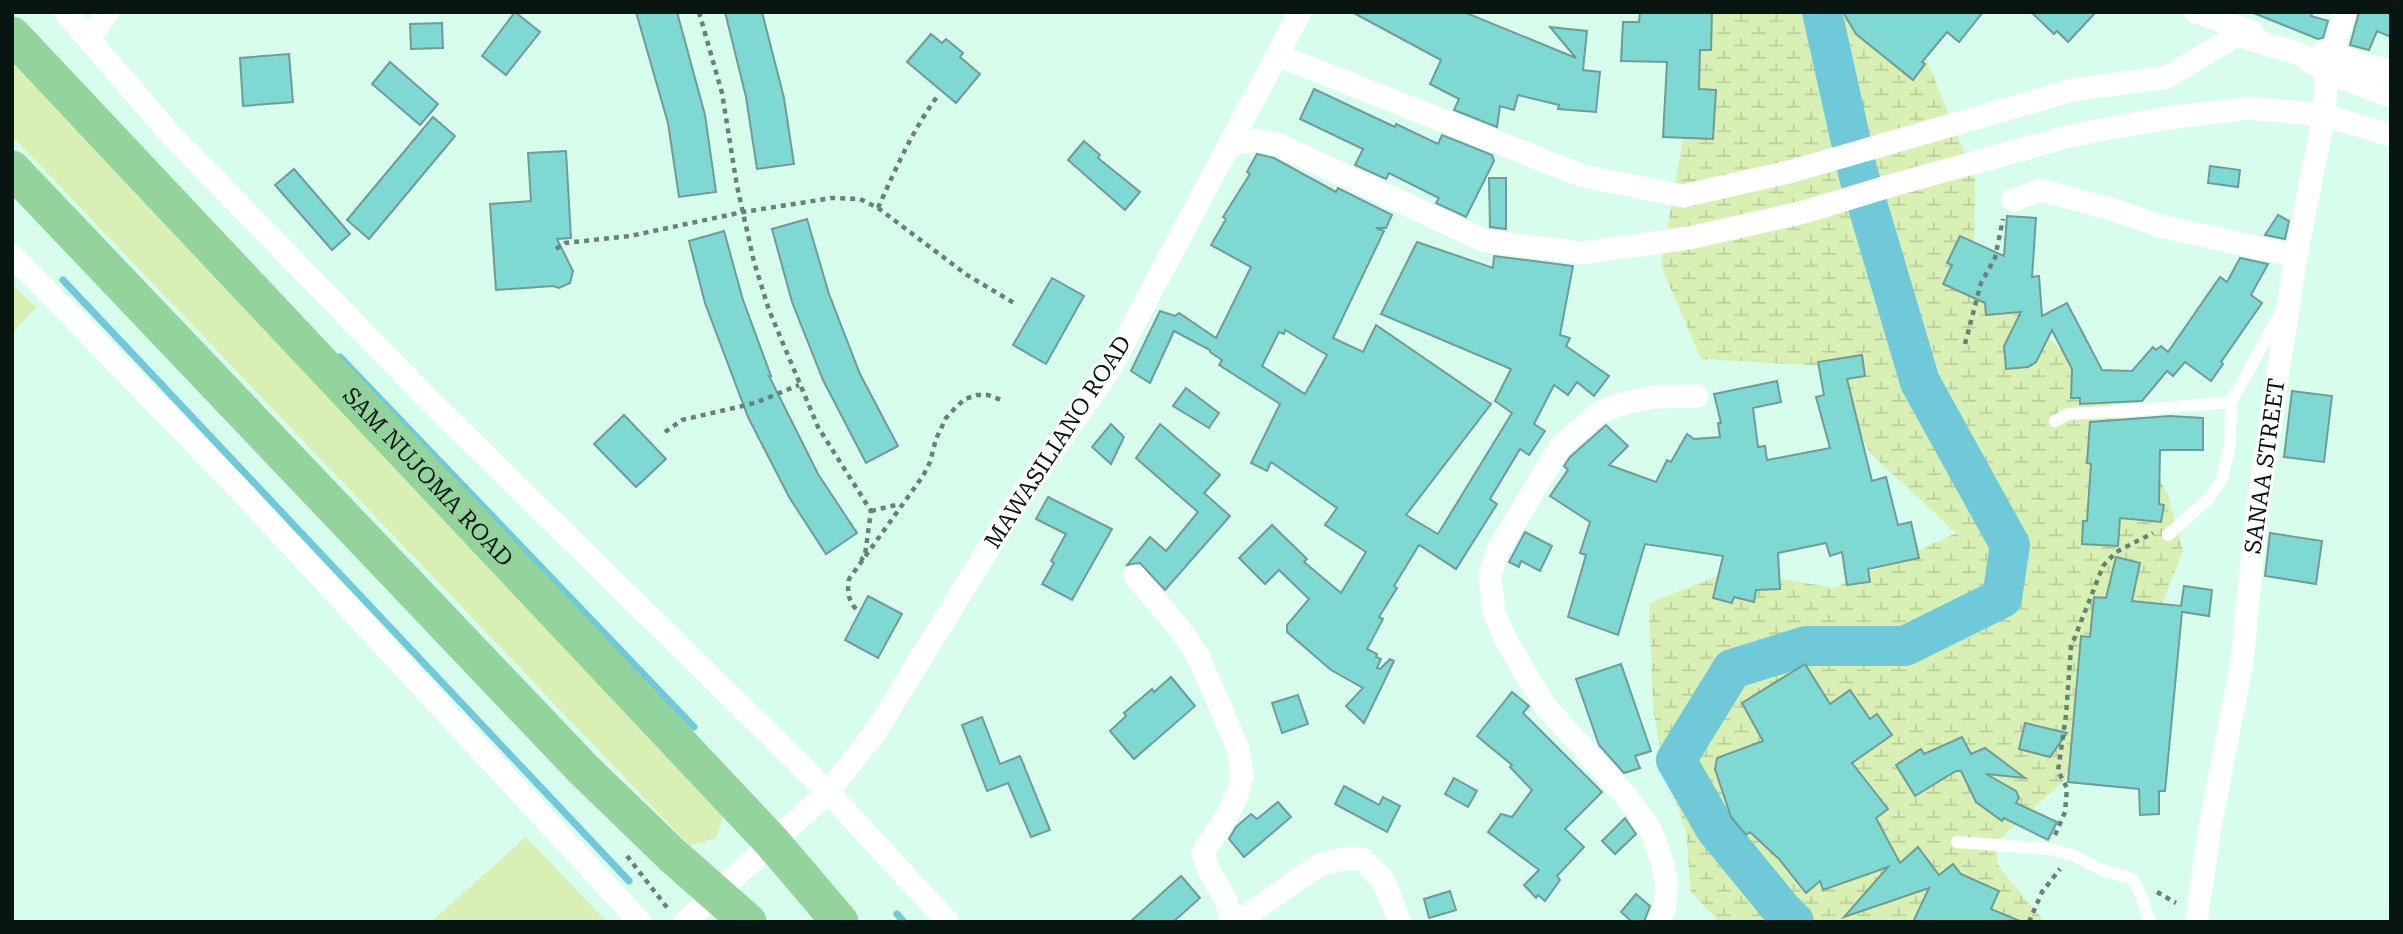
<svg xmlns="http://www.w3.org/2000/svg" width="2403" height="934" font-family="'Roboto Serif',serif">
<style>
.grass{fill:#d9f0b5}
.wetland{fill:url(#wetland-marsh)}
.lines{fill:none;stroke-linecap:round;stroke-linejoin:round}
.stream{stroke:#6fc9d8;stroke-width:7}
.river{stroke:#6fc9d8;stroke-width:40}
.building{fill:#7dd9d1;stroke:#729b97;stroke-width:2;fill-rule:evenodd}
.path{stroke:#688277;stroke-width:4.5;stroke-dasharray:5 5;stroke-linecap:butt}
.service{stroke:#fff;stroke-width:12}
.minor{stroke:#fff;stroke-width:23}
.primary{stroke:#93d49d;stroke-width:37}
.labels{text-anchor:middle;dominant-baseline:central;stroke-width:5;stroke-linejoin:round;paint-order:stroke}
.street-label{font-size:23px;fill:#081611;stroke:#fff}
</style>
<defs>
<pattern id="wetland-marsh" width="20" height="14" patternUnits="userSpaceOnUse" patternTransform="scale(1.75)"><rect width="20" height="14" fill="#d9f0b5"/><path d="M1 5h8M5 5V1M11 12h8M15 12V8" fill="none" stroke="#b9cd9b"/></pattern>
</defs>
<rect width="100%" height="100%" fill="#d7feed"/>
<g class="grass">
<polygon points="12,63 725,812 716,838 690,846 12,136"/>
<polygon points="12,284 36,307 12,334"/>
<polygon points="526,837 607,922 431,922"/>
</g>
<polygon class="wetland" points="1681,12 1909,12 1911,22 1975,178 1974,272 2096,381 2168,494 2183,551 2163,602 2101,666 2085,762 1995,843 1998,866 2045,922 1719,922 1691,892 1686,832 1662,761 1653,709 1649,603 1733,570 1834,588 1956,533 1870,453 1824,366 1701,359 1661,266 1692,86"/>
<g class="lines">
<g class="stream">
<polyline points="63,280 629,881"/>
<polyline points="340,357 694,727"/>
<polyline points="897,914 904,922"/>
</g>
<polyline class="river" points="1794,922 1782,910 1715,828 1676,760 1732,669 1806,646 1905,646 2002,598 2010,545 1920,382 1858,173 1822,12"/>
</g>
<g class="building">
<polygon points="515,12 540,32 506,75 482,56"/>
<polygon points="636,12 677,12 705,115 716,192 679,197 668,123"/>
<polygon points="725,12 762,12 784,98 794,164 757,169 746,97"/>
<polygon points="1352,12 1464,12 1576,58 1550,27 1587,31 1583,70 1600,72 1596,112 1558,109 1559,105 1518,95 1514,110 1500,106 1497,127 1454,110 1459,99 1430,84 1441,60"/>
<polygon points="1640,12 1712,12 1711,50 1700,50 1699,89 1716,90 1713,139 1663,137 1667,62 1621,61 1623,22 1639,22"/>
<polygon points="1843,12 1983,12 1959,42 1947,32 1922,62 1925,64 1913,80 1856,34"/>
<polygon points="2031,12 2096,12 2068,42 2057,31 2054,34"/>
<polygon points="2251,12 2313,12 2311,16 2328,21 2323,38 2318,39"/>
<polygon points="2359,12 2391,12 2391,37 2377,31 2369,50 2350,45"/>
<polygon points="442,23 443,48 411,49 410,24"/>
<polygon points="931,34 942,43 946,39 963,53 960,57 980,74 956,103 907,62"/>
<polygon points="289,54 293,102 243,106 240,58"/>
<polygon points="390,62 438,104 420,125 372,84"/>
<polygon points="1314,89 1395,127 1396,124 1438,144 1442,135 1492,155 1494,161 1466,217 1436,203 1439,198 1389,173 1386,179 1355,165 1363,149 1300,119"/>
<polygon points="433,117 455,136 369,239 347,220"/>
<polygon points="1084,141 1100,155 1098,158 1140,192 1125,210 1068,160"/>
<polygon points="566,151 571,238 557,239 573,271 570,283 559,288 553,286 496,290 490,204 531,201 528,153"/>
<path d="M 1257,154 L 1274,158 L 1336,192 L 1338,188 L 1392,215 L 1386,228 L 1376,228 L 1384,231 L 1333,338 L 1363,352 L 1376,325 L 1491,404 L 1406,515 L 1438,534 L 1512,413 L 1495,401 L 1511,369 L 1381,314 L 1417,242 L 1493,268 L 1494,256 L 1573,266 L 1560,335 L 1570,338 L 1566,346 L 1609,376 L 1594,396 L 1577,382 L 1568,395 L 1554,385 L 1534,424 L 1545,431 L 1529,455 L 1520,449 L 1490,499 L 1497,504 L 1456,569 L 1419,545 L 1394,586 L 1397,588 L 1379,617 L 1383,619 L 1367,649 L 1377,654 L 1376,657 L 1381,659 L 1377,668 L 1380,669 L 1390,659 L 1394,661 L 1364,723 L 1346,706 L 1363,688 L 1331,670 L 1287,632 L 1287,625 L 1309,599 L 1279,570 L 1265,584 L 1239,558 L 1272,525 L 1307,559 L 1304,562 L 1341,593 L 1366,552 L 1325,525 L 1337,508 L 1271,462 L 1267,471 L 1251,463 L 1280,404 L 1219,365 L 1222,360 L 1210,352 L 1210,350 L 1174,331 L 1150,383 L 1131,371 L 1160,311 L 1175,316 L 1179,313 L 1216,338 L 1251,267 L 1211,245 L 1226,219 L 1223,217 L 1250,174 L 1247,172 ZM 1285,330 L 1327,355 L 1305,394 L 1262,366 L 1279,332 L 1284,334 Z"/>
<polygon points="2210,166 2240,170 2238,187 2208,183"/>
<polygon points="294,169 350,234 332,250 275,185"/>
<polygon points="1489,178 1506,178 1506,229 1490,227"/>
<polygon points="2278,215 2289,221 2285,239 2265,235"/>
<polygon points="2007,216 2036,218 2032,277 2039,276 2042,316 2067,303 2102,370 2132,371 2153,347 2156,350 2161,346 2168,352 2220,277 2227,282 2240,258 2268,264 2251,295 2262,303 2221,362 2223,364 2211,381 2185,362 2173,376 2167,371 2142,401 2080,404 2080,398 2071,398 2072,369 2052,330 2036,362 2028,367 2006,369 2004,346 2021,312 1986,315 1985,303 1943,284 1952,265 1947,263 1960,236 2004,256"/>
<polygon points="807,219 829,294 860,374 898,446 866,463 823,380 792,302 772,229"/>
<polygon points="724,231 743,300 771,376 769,376 818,474 857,533 826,554 789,497 748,417 705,303 689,241"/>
<polygon points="1052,278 1084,296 1046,364 1013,345"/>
<polygon points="1862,355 1865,376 1847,379 1872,481 1886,477 1898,525 1911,522 1919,558 1868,569 1870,582 1847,585 1842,552 1830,556 1826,543 1778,553 1780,589 1756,590 1754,602 1734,597 1732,603 1713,598 1723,556 1645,544 1618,635 1568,617 1586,555 1580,553 1590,522 1550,496 1568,470 1564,466 1570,457 1606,425 1628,446 1609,465 1656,482 1667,460 1671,462 1687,434 1694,439 1720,437 1718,423 1721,423 1714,394 1777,381 1781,402 1753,408 1758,447 1765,446 1767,460 1830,448 1816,397 1824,395 1818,362"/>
<polygon points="1186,388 1219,413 1209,428 1173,406"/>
<polygon points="2292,391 2332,396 2324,462 2284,457"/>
<polygon points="624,415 666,459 636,487 594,444"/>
<polygon points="2170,416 2203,418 2203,450 2160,450 2159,504 2164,505 2161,522 2120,518 2118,546 2082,544 2083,521 2087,521 2091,464 2087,463 2090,422"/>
<polygon points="1111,424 1124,437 1111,464 1092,447"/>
<polygon points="1160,424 1220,475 1204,493 1230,516 1165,590 1140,563 1127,565 1150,537 1166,551 1198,512 1136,458"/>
<polygon points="1048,497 1112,529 1072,600 1042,584 1054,563 1051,561 1066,534 1036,519"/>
<polygon points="1525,532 1552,546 1540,571 1521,561 1519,567 1509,562"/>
<polygon points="2270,533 2322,541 2316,584 2265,576"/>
<polygon points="2116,557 2140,563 2132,601 2181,606 2184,586 2212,590 2209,616 2182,612 2165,791 2159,791 2159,814 2140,815 2139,789 2068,782 2081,636 2090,637 2094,597 2106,598"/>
<polygon points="868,596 902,614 878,658 845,640"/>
<polygon points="1621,664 1651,751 1635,756 1640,768 1624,773 1599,745 1576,679"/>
<polygon points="1805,664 1830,704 1850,690 1870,719 1877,714 1892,735 1852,763 1888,809 1876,818 1900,863 1918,847 1939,875 1953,864 1961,874 1999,891 1991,909 2022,922 1913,922 1929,888 1844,917 1888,867 1823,890 1820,881 1806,893 1779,859 1750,832 1746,835 1731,817 1715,769 1717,758 1763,741 1742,703"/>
<polygon points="1171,677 1195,706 1134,759 1110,731 1126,716 1124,713 1152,689 1154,692"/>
<polygon points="1512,692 1529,706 1523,713 1602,792 1565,829 1584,847 1557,876 1560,880 1545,901 1538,895 1536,898 1524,885 1539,870 1488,832 1501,814 1512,817 1532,790 1510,767 1512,765 1477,736"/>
<polygon points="1298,695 1308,724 1282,733 1272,703"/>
<polygon points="982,717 1000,764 1020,756 1050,830 1031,837 1008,783 987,791 962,725"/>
<polygon points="2025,723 2067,733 2050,757 2019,749"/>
<polygon points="1962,737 1971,754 1985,748 2025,778 1986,774 2016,791 2019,798 2016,803 2057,822 2048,840 2004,818 2002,821 1976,802 1961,771 1956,771 1915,796 1896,765 1921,749 1924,754"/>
<polygon points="1454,778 1477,791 1468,807 1445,794"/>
<polygon points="1344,786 1379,805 1383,797 1400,806 1387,832 1335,804"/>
<polygon points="1278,802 1291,817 1244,857 1229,839 1236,827 1251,814 1257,819"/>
<polygon points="1625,818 1636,834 1615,854 1602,841"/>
<polygon points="1181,876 1200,898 1173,922 1130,922"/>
<polygon points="1450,891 1456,910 1429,918 1424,899"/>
<polygon points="1636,894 1650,906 1644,922 1632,922 1621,912"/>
</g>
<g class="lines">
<g class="path">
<polyline points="699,12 722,93 737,186 754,262 769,310 818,427 871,511 865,555 861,560"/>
<path d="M 878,208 C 896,168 913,129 939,94"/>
<polyline points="556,249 565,243 630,236 743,212 832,198 860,199 878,208 967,275 1014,303"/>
<polyline points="1965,344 1981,283 1995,258 2003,219"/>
<polyline points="665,432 682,420 755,403 799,385"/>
<polyline points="871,511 900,504"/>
<path d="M 856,609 C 848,600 847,591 849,579 L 923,476 L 930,462 L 936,439 L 946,418 L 956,407 L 965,399 L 977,395 L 988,395 L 1004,401"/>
<polyline points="2055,835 2065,812 2067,788 2058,771 2066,715 2071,647 2103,566 2116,552 2153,533"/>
<polyline points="627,856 669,910"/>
<polyline points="2157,892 2176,903"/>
<polyline points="2029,922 2042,892 2060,869"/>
</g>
<g class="service">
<polyline points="2055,421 2068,414 2126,411 2231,402"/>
<polyline points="2168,535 2208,499 2221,481 2230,446 2231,402 2281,312"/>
<polyline points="1957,842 2050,849 2072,855 2102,870 2131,878 2139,890 2150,922"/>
</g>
<g class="minor">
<polyline points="65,12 172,136 430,401 828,792 948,922"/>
<polyline points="2196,12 2252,32"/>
<polyline points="88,38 108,12"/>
<polyline points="2322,52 2391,71"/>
<polyline points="1277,55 1583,176 1683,196 1789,172 2073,90 2167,77 2237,35 2300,54 2327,73 2391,96"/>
<polyline points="1229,145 1257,140 1279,145 1485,241 1583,253 1689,238 1804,212 1893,185 2074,135 2167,118 2250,108 2324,115 2391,135"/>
<polyline points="2013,200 2041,190 2114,210 2160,226 2296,256"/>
<polyline points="12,255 242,492 640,922"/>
<polyline points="1135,576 1179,628 1198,656 1238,748 1242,776 1236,797 1228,814 1203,852 1208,869 1226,900 1232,922"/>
<polyline points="685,922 828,792 874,734 1019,499 1108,372 1300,12"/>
<polyline points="1237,922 1319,865 1343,859 1362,859 1383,880 1400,922"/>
<polyline points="1658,922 1664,910 1667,888 1663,865 1651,831 1627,797 1545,706 1507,642 1494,613 1490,575 1498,550 1559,448 1598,413 1617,405 1653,397 1697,396"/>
<polyline points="2196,922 2210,827 2242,662 2257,510 2296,256 2324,115 2327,73 2345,12"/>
</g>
<g class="primary">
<path id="s1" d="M 12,35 L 772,842 L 840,922"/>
<polyline points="12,169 583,769 672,855 748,922"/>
</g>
</g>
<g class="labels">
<g class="street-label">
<text transform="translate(1058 442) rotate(-57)">MAWASILIANO ROAD</text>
<text transform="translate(2265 466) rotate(-82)">SANAA STREET</text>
<text stroke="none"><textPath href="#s1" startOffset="607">SAM NUJOMA ROAD</textPath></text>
</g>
</g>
<rect width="2403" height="934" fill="none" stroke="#081611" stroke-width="28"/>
</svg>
